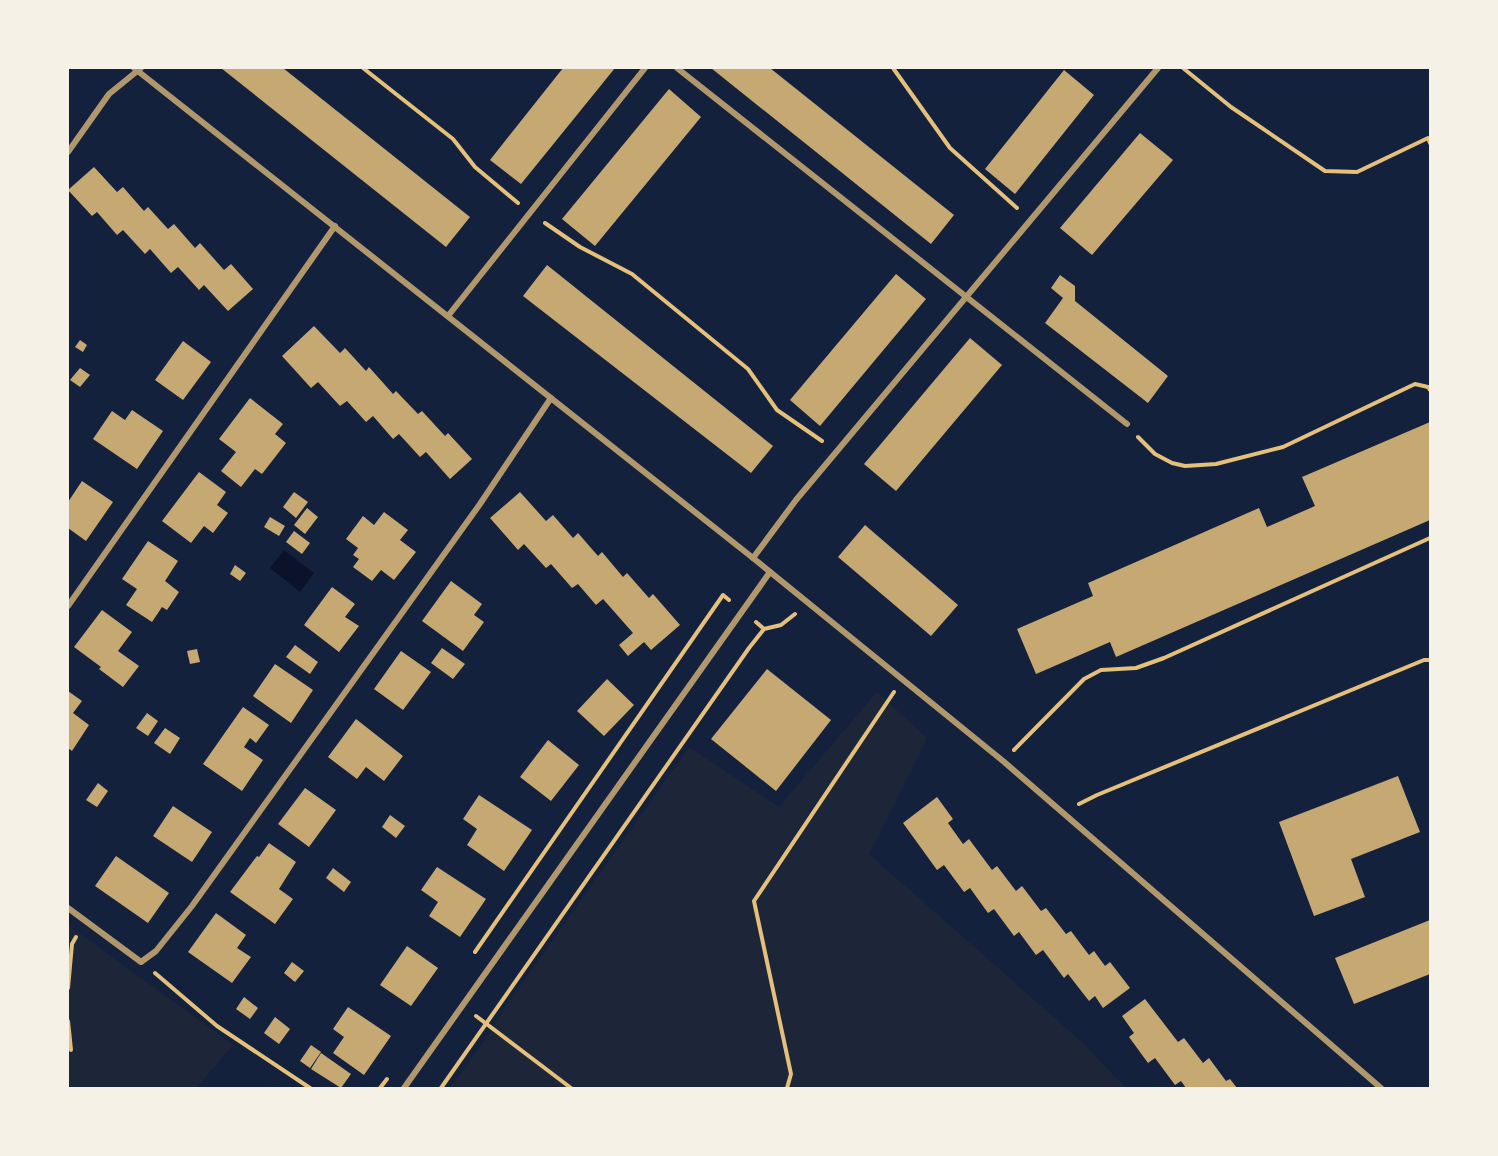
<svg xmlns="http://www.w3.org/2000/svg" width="1498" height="1156" font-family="Barlow,sans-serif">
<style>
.green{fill:#1d2539}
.water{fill:#0b132b}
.building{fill:#c6a872}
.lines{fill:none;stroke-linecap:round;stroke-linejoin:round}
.path{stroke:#e5c07b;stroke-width:4}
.minor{stroke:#b1986c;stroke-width:6}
</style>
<rect width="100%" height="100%" fill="#14213d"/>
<g class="green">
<polygon points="877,692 927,738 869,854 1083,1043 1126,1088 450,1088 487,1037 502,1012 689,747 779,807"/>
<polygon points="68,925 233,1045 196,1088 68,1088"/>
</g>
<polygon class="water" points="284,550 314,573 300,592 270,568"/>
<g class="building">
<polygon points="221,68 283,68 470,217 446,247"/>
<polygon points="563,68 615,68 521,184 490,160"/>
<polygon points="711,68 770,68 954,215 931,244"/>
<polygon points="1064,70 1094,95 1015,194 985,169"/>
<polygon points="669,89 701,117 595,246 562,219"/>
<polygon points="1140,133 1173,160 1092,255 1060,228"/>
<polygon points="94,167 117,192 123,187 144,211 148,207 168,229 174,224 195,248 200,243 224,270 231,264 253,289 228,311 204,285 199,290 178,267 171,273 150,249 145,254 123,230 117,235 97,212 92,216 68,190"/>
<polygon points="547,265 773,446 751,473 523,296"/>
<polygon points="896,274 926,299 820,426 790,400"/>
<polygon points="1060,275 1075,286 1075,301 1168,376 1148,403 1045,323 1063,298 1051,288"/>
<polygon points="314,326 340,353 345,348 366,371 369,367 393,394 396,391 418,414 422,411 445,436 448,433 472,459 450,479 426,452 420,457 399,434 393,439 373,416 366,422 347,401 340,406 318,382 311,388 282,356"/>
<polygon points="970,338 1002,365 896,491 864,464"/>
<polygon points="80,340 87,345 83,352 75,347"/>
<polygon points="183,341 211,362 183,400 155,380"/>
<polygon points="80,368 90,375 80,387 70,380"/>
<polygon points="250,398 283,424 275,434 286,443 262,474 255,469 241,487 221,471 236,452 219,439"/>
<polygon points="132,410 163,431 137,469 93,439 112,411 125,420"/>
<polygon points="1430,422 1430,520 1116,657 1110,642 1036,674 1017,629 1093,596 1088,583 1259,508 1267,527 1315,506 1302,477"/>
<polygon points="199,472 226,492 217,505 228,513 213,533 204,526 191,543 162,521"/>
<polygon points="82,481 113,502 86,541 68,528 68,502"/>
<polygon points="294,492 308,502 296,518 283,507"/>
<polygon points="520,492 546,521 553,515 573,538 578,533 598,556 602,552 623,577 627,573 649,598 653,594 680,625 651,650 644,642 628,656 619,645 633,633 603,599 596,605 578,584 572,588 551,564 546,568 524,544 518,550 490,518"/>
<polygon points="307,508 318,517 305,534 294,525"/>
<polygon points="384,512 408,530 400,540 416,552 394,580 381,570 372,581 353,567 359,559 353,555 358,548 346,539 363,516 374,525"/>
<polygon points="270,517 285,526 279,536 264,527"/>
<polygon points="865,525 958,605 931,636 838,557"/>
<polygon points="294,531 310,543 302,554 286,542"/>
<polygon points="148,541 178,561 165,581 179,592 167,610 162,607 152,622 126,605 137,589 122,579"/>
<polygon points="235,565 246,573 240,581 230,574"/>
<polygon points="451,581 482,604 474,615 484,622 463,651 422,621"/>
<polygon points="332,587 355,604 345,617 359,626 339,652 304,625"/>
<polygon points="102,610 132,632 118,651 139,666 123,687 99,669 101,667 74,647"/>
<polygon points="295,645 318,662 310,674 286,657"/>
<polygon points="442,648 465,664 453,679 431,663"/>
<polygon points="197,649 200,662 190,664 187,651"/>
<polygon points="401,651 431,672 403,710 374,689"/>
<polygon points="275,664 313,690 291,723 253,696"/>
<polygon points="767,669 831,720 776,791 711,739"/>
<polygon points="607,679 634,705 604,736 577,711"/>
<polygon points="68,691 82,701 73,713 89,725 72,751 68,748"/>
<polygon points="243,707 269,725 256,743 250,738 244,747 263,760 242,791 203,764"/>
<polygon points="147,713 158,721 148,736 136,728"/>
<polygon points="356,719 403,756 384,781 366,767 357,779 328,757"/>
<polygon points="165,728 180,738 170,754 154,743"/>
<polygon points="548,740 579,765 551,801 520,777"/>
<polygon points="1398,776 1420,832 1351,859 1365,897 1314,916 1279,822"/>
<polygon points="98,783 108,791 97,807 86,800"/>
<polygon points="305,788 336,810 309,847 278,824"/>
<polygon points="479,795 532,830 504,871 467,845 477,829 463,819"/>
<polygon points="937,797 953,819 948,823 963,844 969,839 992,870 997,866 1016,891 1022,886 1041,911 1046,908 1066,934 1071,931 1089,955 1094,951 1105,966 1110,962 1130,988 1103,1008 1095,996 1089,1001 1068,974 1064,978 1043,950 1036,955 1019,932 1014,936 994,909 988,913 970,888 964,892 944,865 937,870 903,823"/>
<polygon points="173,806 212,832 192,862 153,836"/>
<polygon points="390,815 405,826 396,838 382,827"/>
<polygon points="269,843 296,862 279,889 293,899 275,924 230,892 257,856 259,857"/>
<polygon points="116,856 169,893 148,923 95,886"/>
<polygon points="437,867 486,899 460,937 429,916 438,902 421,890"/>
<polygon points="333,868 351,882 344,892 326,878"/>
<polygon points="216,913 246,935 237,948 251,957 232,983 188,952"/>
<polygon points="1430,920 1430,974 1354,1004 1335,958"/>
<polygon points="407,946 438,968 411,1006 380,985"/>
<polygon points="292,962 304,971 295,982 284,973"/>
<polygon points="244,997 258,1008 250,1019 236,1009"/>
<polygon points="1145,999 1178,1042 1184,1038 1203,1063 1209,1058 1226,1081 1230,1079 1237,1088 1186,1088 1181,1081 1175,1085 1155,1058 1148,1063 1129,1037 1134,1033 1122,1016"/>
<polygon points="348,1007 391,1036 364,1075 333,1053 344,1037 333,1029"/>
<polygon points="275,1017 290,1029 279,1044 264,1033"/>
<polygon points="311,1045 321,1052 310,1068 300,1061"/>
<polygon points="321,1053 351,1074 341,1088 311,1069"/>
</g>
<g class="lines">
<g class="path">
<polyline points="363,68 453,139 475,167 518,203"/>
<polyline points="893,68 950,148 1017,208"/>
<polyline points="1183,68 1231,107 1325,171 1357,172 1428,138 1430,143"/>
<polyline points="545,223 580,247 632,274 748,369 777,410 822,441"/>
<polyline points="1138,437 1155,454 1172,463 1185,466 1216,464 1283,447 1415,384 1428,387 1430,390"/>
<polyline points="756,622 764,629"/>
<polyline points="1014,750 1084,679 1101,670 1136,668 1164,658 1430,538"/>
<polyline points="1079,804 1097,795 1424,660 1430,660"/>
<polyline points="475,952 723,595 729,600"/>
<polyline points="155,973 217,1026 310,1088"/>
<polyline points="68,988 72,944 76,937"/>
<polyline points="476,1016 571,1088"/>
<polyline points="68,1021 71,1050"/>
<polyline points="380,1088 387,1079"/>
<polyline points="441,1088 749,648 764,629 781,625 795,614"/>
<polyline points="787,1088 791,1074 754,901 894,692"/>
</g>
<g class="minor">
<polyline points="134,68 753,558 1003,761 1381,1088"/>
<polyline points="677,68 1127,424"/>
<polyline points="68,152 109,94 141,68"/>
<polyline points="448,316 645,68"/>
<polyline points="753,558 796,500 1158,68"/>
<polyline points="68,606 335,226"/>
<polyline points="68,908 141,962 156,951 192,906 480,504 551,398"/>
<polyline points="404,1088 770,572"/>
</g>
</g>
<rect width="1498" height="1156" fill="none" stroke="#f6f1e7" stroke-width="138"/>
</svg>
